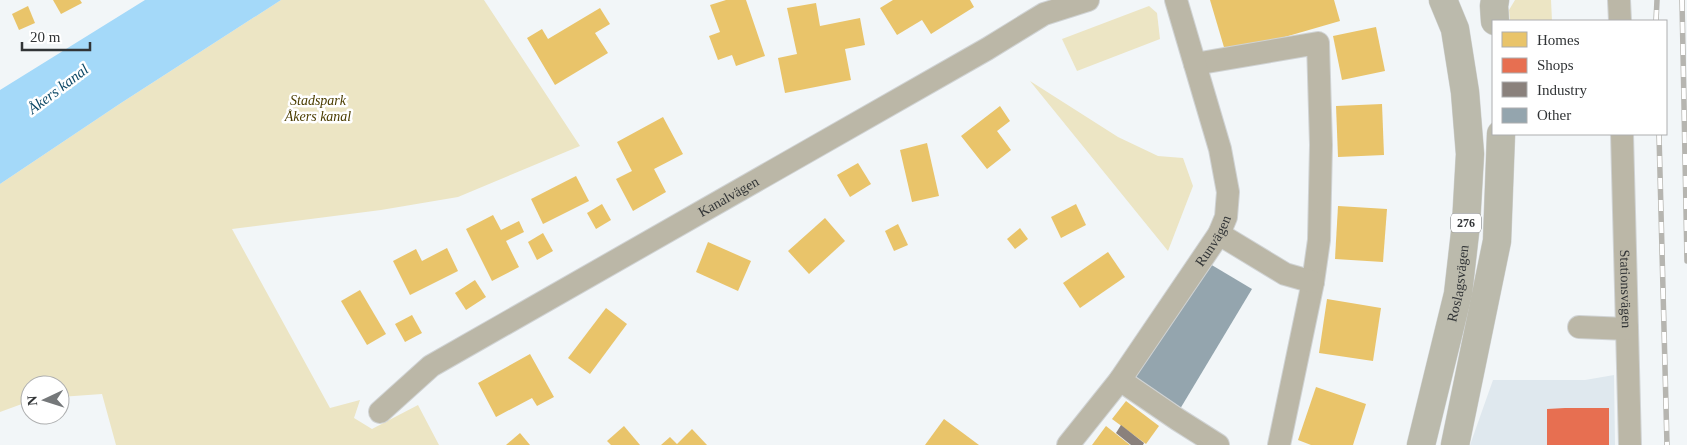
<svg xmlns="http://www.w3.org/2000/svg" width="1687" height="445" font-family="Georgia,serif">
<style>
.built{fill:#dfe8ee}
.green{fill:#ece5c4}
.water{fill:#a4d9f9}
.homes{fill:#e9c46a}
.shops{fill:#e76f51}
.industry{fill:#8a817c}
.building{fill:#94a5ae}
.lines{fill:none;stroke-linecap:round;stroke-linejoin:round}
.minor-casing{stroke:#d0d3d4;stroke-width:24}
.major-casing{stroke:#d0d3d4;stroke-width:29}
.minor{stroke:#bbb7a7;stroke-width:22}
.major{stroke:#bbbaac;stroke-width:28}
.rail-casing{stroke:#b6b5b0;stroke-width:5.5}
.rail{stroke:#fff;stroke-width:4;stroke-dasharray:11;stroke-linecap:butt}
.labels{text-anchor:middle;dominant-baseline:central;stroke-width:5;stroke-linejoin:round;paint-order:stroke}
.shield{fill:#fff;stroke:#6f7172;stroke-width:1}
.shield-label{font-size:12px;font-weight:bold;fill:#313436}
.park-label{font-size:14px;font-style:italic;fill:#4b3d00;stroke:#fff}
.street-label{font-size:14px;fill:#313436;stroke:#fff}
.water-label{font-size:15px;font-style:italic;fill:#0e4967;stroke:#fff}
</style>
<rect width="100%" height="100%" fill="#f2f6f8"/>
<polygon class="built" points="1614,375 1615,445 1470,445 1493,380 1585,380"/>
<g class="green">
<polygon points="281,0 484,0 580,146 458,197 381,210 232,229 330,408 360,400 354,418 372,429 418,405 439,445 116,445 102,394 60,397 60,385 30,385 30,401 0,412 0,184 121,103"/>
<polygon points="1515,0 1551,0 1552,21 1510,21 1509,10"/>
<polygon points="1149,6 1157,13 1160,39 1077,71 1062,39"/>
<polygon points="1030,81 1118,137 1158,156 1183,158 1193,186 1168,251"/>
</g>
<polygon class="water" points="145,0 281,0 121,103 0,184 0,90"/>
<g class="homes">
<polygon points="53,0 80,0 82,3 61,14"/>
<polygon points="726,0 746,0 765,56 736,66 732,55 718,60 709,36 720,32 710,5"/>
<polygon points="893,0 970,0 974,7 931,34 922,20 897,35 880,8"/>
<polygon points="1210,0 1334,0 1340,21 1226,54"/>
<polygon points="816,3 820,26 860,18 865,45 845,49 851,80 785,93 778,58 797,54 787,8"/>
<polygon points="28,6 35,23 19,30 12,14"/>
<polygon points="600,8 610,24 595,33 608,53 555,85 527,38 542,29 548,39"/>
<polygon points="1376,27 1385,71 1342,80 1333,36"/>
<polygon points="1382,104 1384,155 1338,157 1336,106"/>
<polygon points="1000,106 1010,121 997,131 1011,150 987,169 961,136"/>
<polygon points="663,117 683,154 654,169 666,192 633,211 616,179 632,171 617,142"/>
<polygon points="927,143 939,196 912,202 900,150"/>
<polygon points="858,163 871,184 850,197 837,175"/>
<polygon points="576,176 589,201 543,224 531,199"/>
<polygon points="602,204 611,220 596,229 587,213"/>
<polygon points="1076,204 1086,225 1061,238 1051,217"/>
<polygon points="1338,206 1387,209 1383,262 1335,259"/>
<polygon points="493,215 501,230 519,221 524,232 506,241 519,267 492,281 466,229"/>
<polygon points="825,218 845,241 809,274 788,251"/>
<polygon points="898,224 908,245 894,251 885,231"/>
<polygon points="1020,228 1028,239 1015,249 1007,239"/>
<polygon points="543,233 553,251 537,260 528,242"/>
<polygon points="708,242 751,261 738,291 696,272"/>
<polygon points="447,248 458,271 410,295 393,261 416,249 422,261"/>
<polygon points="1108,252 1125,277 1080,308 1063,283"/>
<polygon points="475,280 486,297 466,310 455,293"/>
<polygon points="360,290 386,334 367,345 341,301"/>
<polygon points="1327,299 1381,308 1373,361 1319,353"/>
<polygon points="606,308 627,324 590,374 568,358"/>
<polygon points="412,315 422,333 405,342 395,324"/>
<polygon points="530,354 554,397 537,406 532,398 496,417 478,383"/>
<polygon points="1316,387 1366,404 1353,445 1311,445 1298,440"/>
<polygon points="1126,401 1159,426 1146,444 1112,419"/>
<polygon points="944,419 979,445 925,445"/>
<polygon points="624,426 640,445 611,445 607,441"/>
<polygon points="1106,426 1130,445 1092,445"/>
<polygon points="692,429 707,445 661,445 670,437 677,444"/>
<polygon points="520,433 530,445 506,445"/>
</g>
<polygon class="shops" points="1565,408 1609,408 1609,445 1547,445 1547,409"/>
<polygon class="industry" points="1121,425 1144,443 1143,445 1131,445 1116,433"/>
<polygon class="building" points="1205,261 1252,289 1177,414 1131,385"/>
<g class="lines">
<g class="minor-casing">
<g id="minor">
<polyline points="1619,0 1620,21"/>
<polyline points="1195,64 1318,43 1321,145 1319,240 1313,282 1279,445"/>
<path id="s1" d="M 1622,134 L 1630,445"/>
<polyline points="1219,234 1285,274 1313,282"/>
<polyline points="1579,327 1627,329"/>
<polyline points="1120,380 1177,419 1218,445"/>
<path id="s2" d="M 380,412 L 431,366 L 987,49 L 1044,14 L 1088,0"/>
<path id="s3" d="M 1068,445 L 1120,380 L 1219,234 L 1226,217 L 1228,192 L 1220,149 L 1176,0"/>
</g>
</g>
<g class="major-casing">
<g id="major">
<polyline points="1495,21 1494,6 1495,0"/>
<path id="s4" d="M 1421,445 L 1458,294 L 1466,224 L 1470,154 L 1465,92 L 1455,29 L 1443,0"/>
<polyline points="1455,445 1497,241 1501,134"/>
</g>
</g>
<use href="#minor" class="minor"/>
<use href="#major" class="major"/>
<g class="rail-casing">
<g id="rail">
<polyline points="1682,0 1687,261"/>
<polyline points="1656,21 1657,0"/>
<polyline points="1659,134 1667,445"/>
</g>
</g>
<use href="#rail" class="rail"/>
</g>
<g class="labels">
<rect class="shield" x="1451" y="213.5" width="30" height="19" rx="4"/>
<g class="shield-label">
<text x="1466" y="223">276</text>
</g>
<g class="park-label">
<text x="318" y="100">Stadspark<tspan x="318" dy="16">Åkers kanal</tspan></text>
</g>
<g class="street-label">
<text stroke="none"><textPath href="#s2" startOffset="411">Kanalvägen</textPath></text>
<text stroke="none"><textPath href="#s3" startOffset="251">Runvägen</textPath></text>
<text stroke="none"><textPath href="#s4" startOffset="166">Roslagsvägen</textPath></text>
<text stroke="none"><textPath href="#s1" startOffset="155">Stationsvägen</textPath></text>
</g>
<g class="water-label">
<text transform="translate(58 89) rotate(-37)">Åkers kanal</text>
</g>
</g>
<rect x="1492" y="20" width="175" height="115" fill="#ffffff" stroke="#adaeaf"/>
<rect x="1502" y="32" width="25" height="15" fill="#e9c46a" stroke="#adaeaf"/>
<text x="1537" y="45" font-size="15" fill="#313436">Homes</text>
<rect x="1502" y="58" width="25" height="15" fill="#e76f51" stroke="#adaeaf"/>
<text x="1537" y="70" font-size="15" fill="#313436">Shops</text>
<rect x="1502" y="82" width="25" height="15" fill="#8a817c" stroke="#adaeaf"/>
<text x="1537" y="95" font-size="15" fill="#313436">Industry</text>
<rect x="1502" y="108" width="25" height="15" fill="#94a5ae" stroke="#adaeaf"/>
<text x="1537" y="120" font-size="15" fill="#313436">Other</text>
<g transform="translate(45 400) rotate(266)"><circle r="24" fill="#ffffff" stroke="#adaeaf"/>
<path d="M0-4L9 19L0 12L-9 19Z" fill="#75787a"/>
<text y="-8" font-size="14" font-weight="bold" text-anchor="middle" fill="#313436">N</text>
</g>
<path d="M22 42v8h68v-8" fill="none" stroke="#313436" stroke-width="2.5"/>
<text x="30" y="42" font-size="15" fill="#313436" stroke="#ffffff" stroke-width="4" paint-order="stroke">20 m</text>
</svg>
